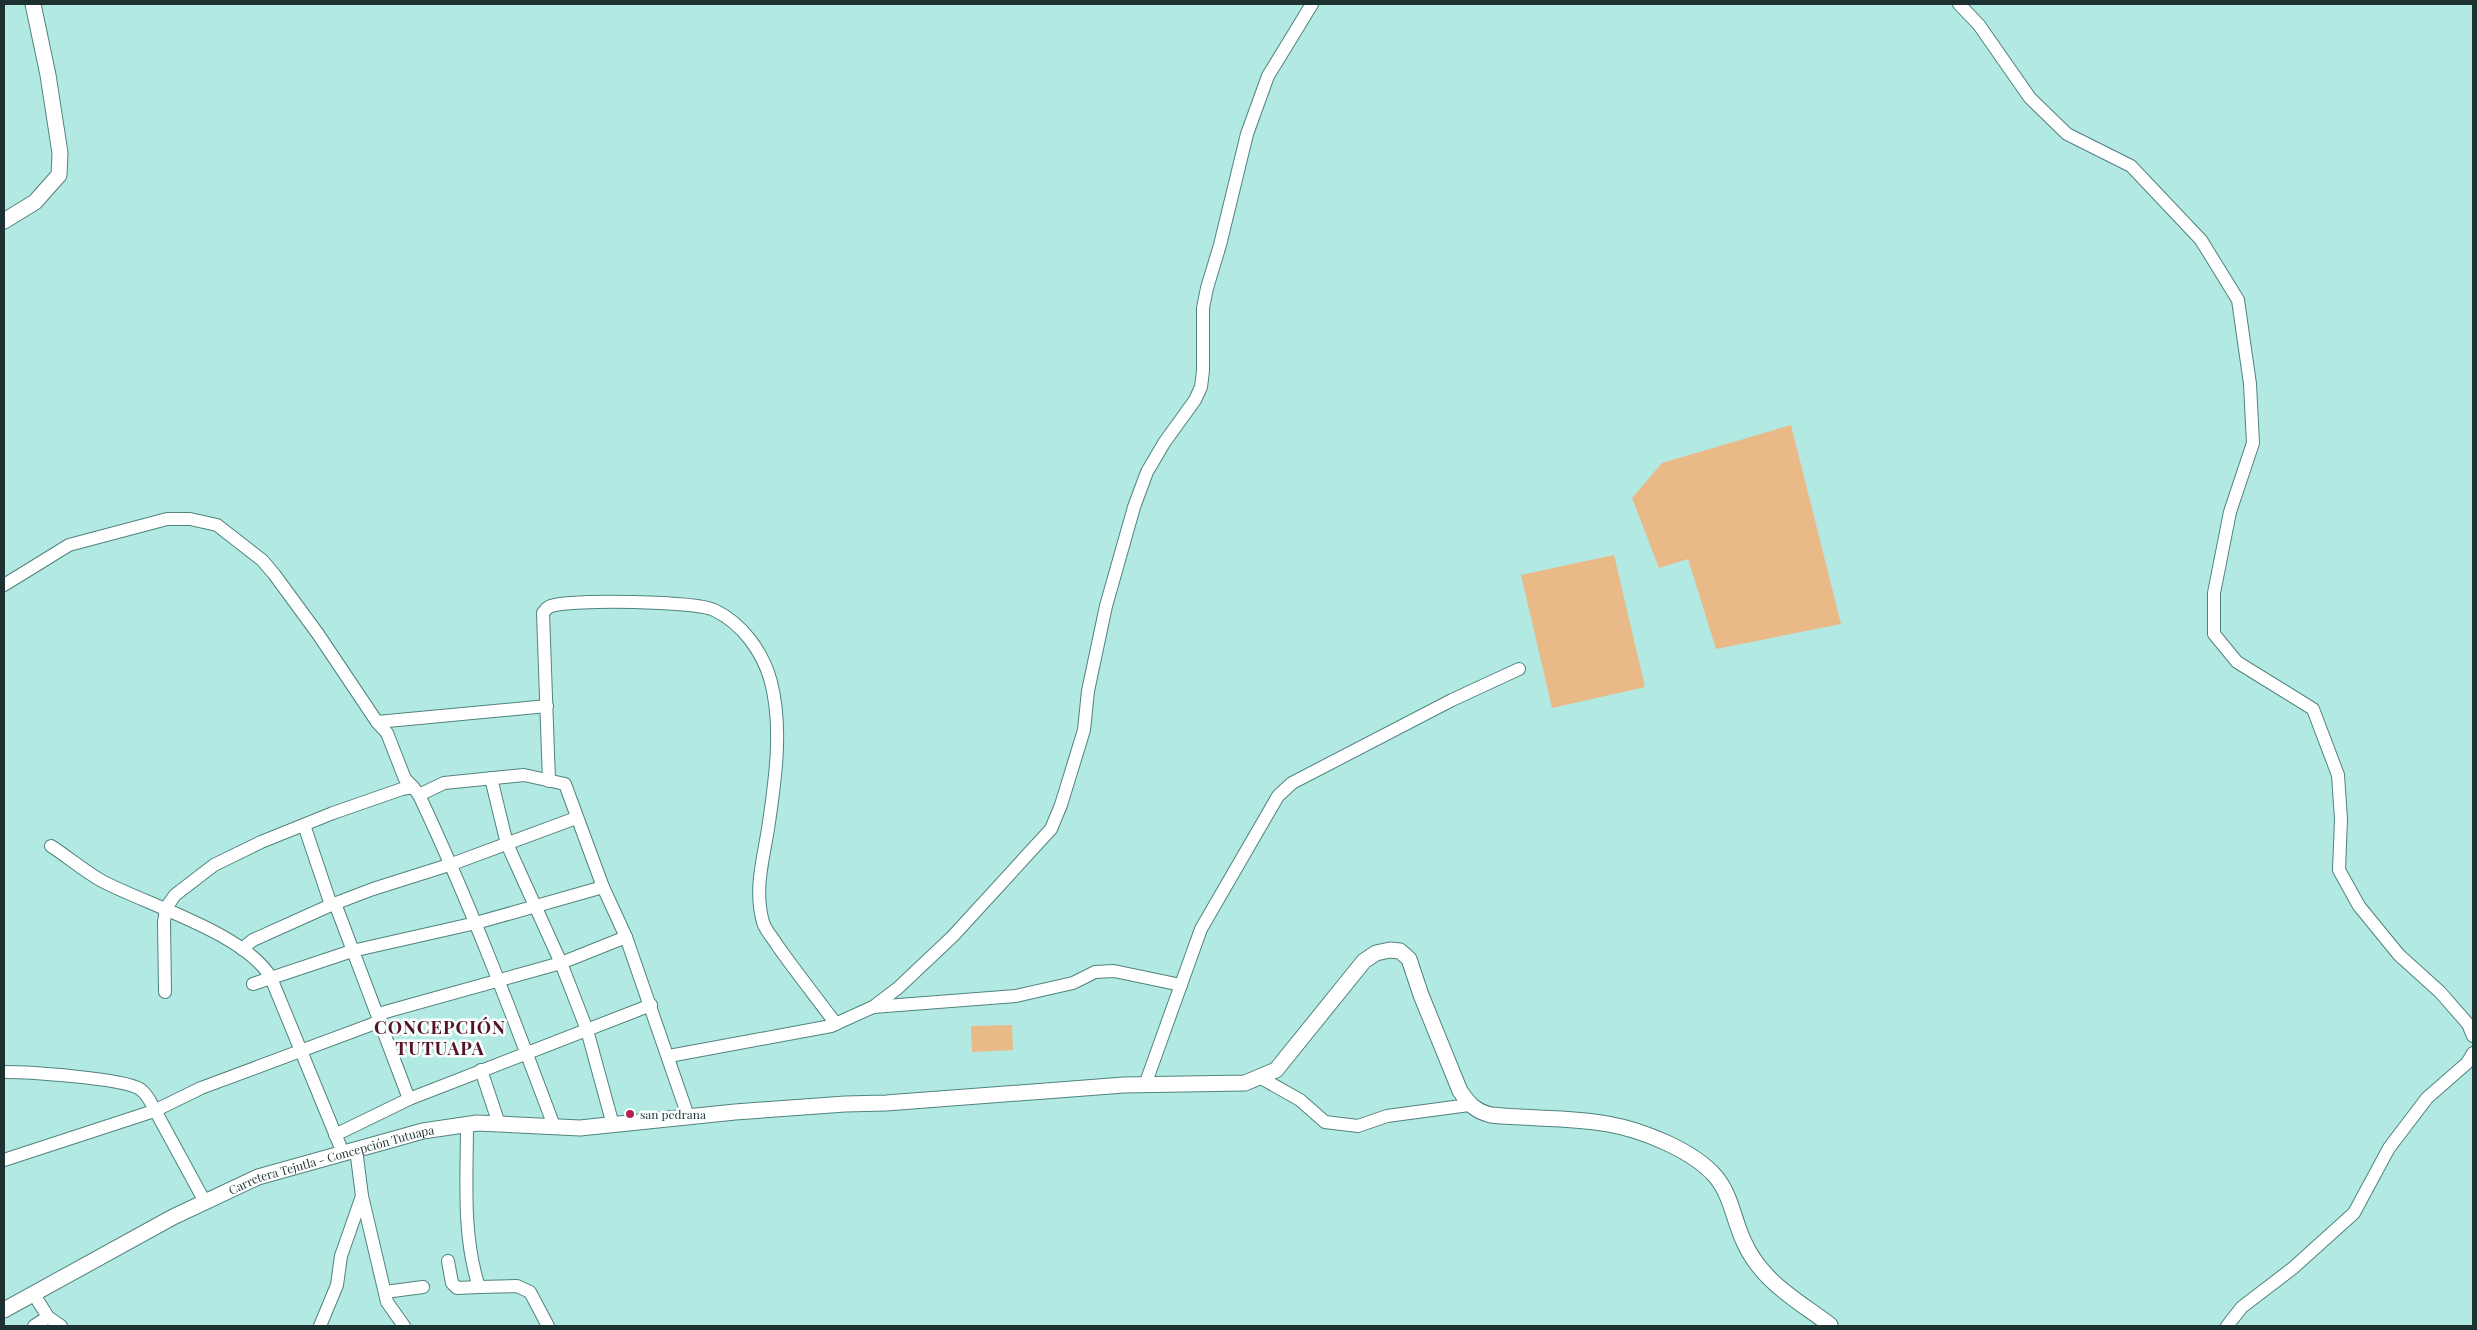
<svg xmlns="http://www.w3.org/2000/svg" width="2477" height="1330" font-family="'Playfair Display',serif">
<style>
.green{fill:#e9b987}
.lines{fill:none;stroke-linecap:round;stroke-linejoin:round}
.minor-casing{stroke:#50837e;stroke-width:14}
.tertiary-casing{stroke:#50837e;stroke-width:17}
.minor{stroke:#fff;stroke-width:12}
.tertiary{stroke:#fff;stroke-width:15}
.poi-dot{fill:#b32352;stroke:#f9fffe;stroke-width:2}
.labels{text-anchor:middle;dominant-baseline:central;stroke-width:5;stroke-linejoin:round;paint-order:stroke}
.poi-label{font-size:12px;fill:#1d3230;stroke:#f9fffe;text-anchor:start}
.street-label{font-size:12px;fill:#1d3230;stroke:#f9fffe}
.district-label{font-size:18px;font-weight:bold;letter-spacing:1px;fill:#561226;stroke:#f9fffe}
</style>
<rect width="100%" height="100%" fill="#b3e9e3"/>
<g class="green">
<polygon points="1791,425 1841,624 1716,649 1688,559 1659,568 1632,498 1662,463"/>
<polygon points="1614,555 1645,687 1552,708 1521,575"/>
<polygon points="1012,1025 1013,1050 972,1052 971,1026"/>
</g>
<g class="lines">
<g class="minor-casing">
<g id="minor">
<polyline points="1959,4 1979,25 2030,98 2067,134 2131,166 2201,240 2238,300 2250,384 2253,443 2230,512 2214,593 2214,634 2237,662 2313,709 2338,775 2341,819 2339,870 2359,906 2399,955 2440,992 2468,1024 2473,1036"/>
<polyline points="4,585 69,545 167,519 190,519 217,525 262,560 274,574 318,634 377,722 387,733 405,779 413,787"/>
<polyline points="377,722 547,706"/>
<polyline points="491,778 507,844 561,963 587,1030 613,1125"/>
<path d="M 549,781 L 543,613 C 545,610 548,607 551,606 C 572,599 695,601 714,610 C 742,623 763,652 771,682 C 783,728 775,782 768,829 C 763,860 754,890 763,922 C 765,930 773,938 777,945 C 796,972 816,997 836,1024"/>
<path d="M 419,795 C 470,903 512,1014 554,1126"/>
<polyline points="304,825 331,905 336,906 409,1099"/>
<path d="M 51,846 C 68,857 84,871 102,881 C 145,904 247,934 271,978 L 343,1153"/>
<polyline points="242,949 253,940 331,905 373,889 452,864 576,818"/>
<polyline points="253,984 352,951 476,923 603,887"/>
<polyline points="165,992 164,922 166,908 175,895 214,865 261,842 333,813 402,789 413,787 419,795 444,783 524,775 565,784 603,887 626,937 688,1116"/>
<polyline points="873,1007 1016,996 1073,983 1095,972 1114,971 1181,985"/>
<polyline points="378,1014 561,963 626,937"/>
<polyline points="669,1056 831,1026 873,1007 898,988 953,936 1051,829 1061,805 1084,730 1088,691 1106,606 1134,507 1147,472 1164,443 1195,400 1201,387 1203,371 1203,308 1207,288 1220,245 1247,134 1268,76 1312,4"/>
<polyline points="481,1070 499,1124"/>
<path d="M 4,1072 C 28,1072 122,1078 140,1089 C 144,1092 147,1096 150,1101 L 205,1202"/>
<polyline points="1261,1078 1300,1100 1325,1122 1358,1126 1387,1116 1469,1105"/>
<polyline points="1145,1085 1201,929 1278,796 1292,783 1452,700 1519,669"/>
<path d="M 467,1125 C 467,1178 462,1235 479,1287 L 517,1286 L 530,1292 L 548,1326"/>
<polyline points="335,1135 409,1099 651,1005"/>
<polyline points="4,1160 154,1111 201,1088 381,1021"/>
<polyline points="362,1196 387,1302 404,1326"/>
<polyline points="448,1261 452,1283 457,1288 479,1287"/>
<polyline points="385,1292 423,1287"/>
<polyline points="33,1293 48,1317 61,1326"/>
<polyline points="34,1326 48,1317"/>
<polyline points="320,1326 337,1285 341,1256 362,1196 356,1149"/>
<polyline points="2227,1326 2242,1307 2293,1268 2354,1213 2389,1148 2427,1098 2467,1063 2473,1053"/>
</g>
</g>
<g class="tertiary-casing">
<g id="tertiary">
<polyline points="4,221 35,202 59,175 60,153 48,75 33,4"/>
<path id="s1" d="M 4,1310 L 173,1217 L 258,1177 L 423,1131 L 477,1123 L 580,1128 L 735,1112 L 845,1104 L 886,1103 L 1124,1085 L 1245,1083 L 1276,1070 L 1364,961 L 1376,953 L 1390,950 L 1400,951 L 1409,959 L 1421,995 L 1460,1091 C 1469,1104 1475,1111 1491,1115 C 1529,1119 1572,1117 1608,1124 C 1642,1130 1693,1150 1716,1177 C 1731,1195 1734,1221 1744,1242 C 1762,1282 1797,1300 1830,1325"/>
</g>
</g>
<use href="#minor" class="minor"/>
<use href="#tertiary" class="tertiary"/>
</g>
<circle class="poi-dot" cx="630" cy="1114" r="5"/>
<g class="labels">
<g class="poi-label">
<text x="640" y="1114">san pedrana</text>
</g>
<g class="street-label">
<text stroke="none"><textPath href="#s1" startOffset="362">Carretera Tejutla - Concepción Tutuapa</textPath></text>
</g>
<g class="district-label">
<text x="440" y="1027">CONCEPCIÓN<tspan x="440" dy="21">TUTUAPA</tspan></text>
</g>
</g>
<rect width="2477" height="1330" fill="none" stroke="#1d3230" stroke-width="10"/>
</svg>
